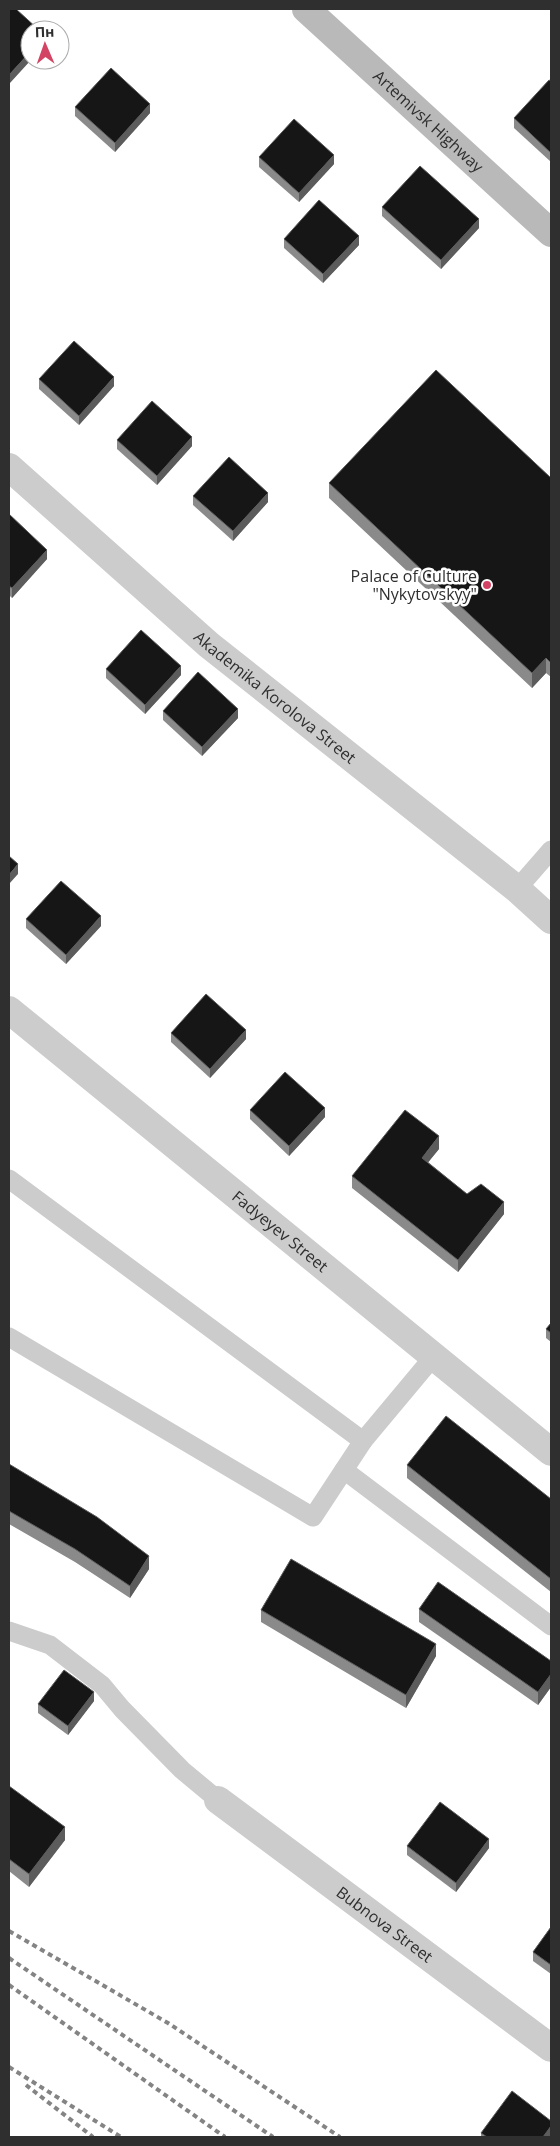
<svg xmlns="http://www.w3.org/2000/svg" width="560" height="2146" font-family="'Open Sans',sans-serif">
<style>
.lines{fill:none;stroke-linecap:round;stroke-linejoin:round}
.service{stroke:#ccc;stroke-width:19}
.minor{stroke:#ccc;stroke-width:28}
.secondary{stroke:#b9b9b9;stroke-width:28}
.rail{stroke:#848484;stroke-width:4;stroke-dasharray:5 4;stroke-linecap:butt}
.wall{fill:#8a8a8a}
.shaded-wall{fill:#5c5c5c}
.building{fill:#161616;stroke:#5c5c5c}
.poi-dot{fill:#d34464;stroke:#fff;stroke-width:2}
.labels{text-anchor:middle;dominant-baseline:central;stroke-width:5;stroke-linejoin:round;paint-order:stroke}
.street-label{font-size:16px;fill:#2f2f2f;stroke:#fff}
.poi-label{font-size:16px;fill:#2f2f2f;stroke:#fff;text-anchor:end}
</style>
<rect width="100%" height="100%" fill="#fff"/>
<g class="lines">
<g class="service">
<polyline points="517,889 551,850"/>
<polyline points="9,1179 363,1441"/>
<polyline points="9,1337 313,1517 363,1441 434,1356"/>
<polyline points="344,1470 551,1626"/>
<polyline points="9,1631 50,1645 102,1685 122,1709 182,1770 218,1800"/>
</g>
<g class="minor">
<path id="s1" d="M 9,467 L 209,645 L 517,889 L 551,920"/>
<path id="s2" d="M 9,1010 L 551,1452"/>
<path id="s3" d="M 218,1800 L 551,2048"/>
</g>
<path class="secondary" id="s4" d="M 306,9 L 551,233"/>
<g class="rail">
<polyline points="9,1931 168,2023 340,2137"/>
<polyline points="9,1958 273,2137"/>
<polyline points="9,1985 225,2137"/>
<polyline points="9,2067 121,2137"/>
<polyline points="26,2085 93,2137"/>
</g>
</g>
<g class="wall">
<polygon points="551,81 551,162 514,128 514,118"/>
<polygon points="75,107 150,113 115,152 75,116"/>
<polygon points="259,157 334,164 299,202 259,167"/>
<polygon points="382,207 479,228 441,269 382,216"/>
<polygon points="284,239 359,245 323,283 284,248"/>
<polygon points="39,379 114,386 79,425 39,389"/>
<polygon points="117,440 192,446 157,485 117,449"/>
<polygon points="551,478 551,677 546,673 532,688 329,498 329,483"/>
<polygon points="193,496 268,502 233,541 193,505"/>
<polygon points="9,514 47,559 12,598 9,595"/>
<polygon points="106,669 181,675 145,714 106,678"/>
<polygon points="163,711 238,718 202,756 163,720"/>
<polygon points="26,919 101,926 66,964 26,928"/>
<polygon points="171,1033 246,1039 210,1078 171,1042"/>
<polygon points="250,1110 325,1117 289,1156 250,1119"/>
<polygon points="439,1149 428,1162 467,1194 504,1214 458,1272 352,1188 352,1176"/>
<polygon points="551,1323 551,1342 546,1338 546,1329"/>
<polygon points="9,1464 149,1569 130,1598 75,1562 9,1524"/>
<polygon points="407,1465 551,1499 551,1592 407,1478"/>
<polygon points="419,1609 551,1661 551,1687 538,1705 419,1622"/>
<polygon points="261,1610 436,1656 406,1708 261,1622"/>
<polygon points="94,1701 68,1735 38,1713 38,1704"/>
<polygon points="9,1786 65,1840 29,1887 9,1871"/>
<polygon points="407,1846 489,1848 456,1892 407,1855"/>
<polygon points="551,1927 551,1974 533,1961 533,1952"/>
<polygon points="551,2121 551,2136 550,2137 481,2137 481,2133"/>
</g>
<g class="shaded-wall">
<polygon points="30,52 30,60 31,60 10,83 10,74"/>
<polygon points="150,104 150,113 115,152 115,143"/>
<polygon points="334,155 334,164 299,202 299,193"/>
<polygon points="479,219 479,228 441,269 441,260"/>
<polygon points="359,236 359,245 323,283 323,274"/>
<polygon points="114,377 114,386 79,425 79,416"/>
<polygon points="192,437 192,446 157,485 157,476"/>
<polygon points="268,493 268,502 233,541 233,531"/>
<polygon points="47,550 47,559 12,598 12,588"/>
<polygon points="546,658 546,673 532,688 532,673"/>
<polygon points="181,666 181,675 145,714 145,705"/>
<polygon points="238,709 238,718 202,756 202,747"/>
<polygon points="18,864 18,874 9,884 9,875"/>
<polygon points="101,916 101,926 66,964 66,955"/>
<polygon points="246,1030 246,1039 210,1078 210,1069"/>
<polygon points="325,1108 325,1117 289,1156 289,1146"/>
<polygon points="439,1136 439,1149 422,1170 422,1158"/>
<polygon points="504,1202 504,1214 458,1272 458,1260"/>
<polygon points="149,1556 149,1569 130,1598 130,1586"/>
<polygon points="436,1644 436,1656 406,1708 406,1695"/>
<polygon points="551,1674 551,1687 538,1705 538,1692"/>
<polygon points="94,1692 94,1701 68,1735 68,1726"/>
<polygon points="65,1827 65,1840 29,1887 29,1874"/>
<polygon points="489,1839 489,1848 456,1892 456,1883"/>
<polygon points="551,2126 551,2136 550,2137 543,2137"/>
</g>
<g class="building">
<polygon points="9,9 16,9 39,30 30,30 30,52 10,74 9,73"/>
<polygon points="111,68 150,104 115,143 75,107"/>
<polygon points="549,80 551,81 551,153 514,118"/>
<polygon points="294,119 334,155 299,193 259,157"/>
<polygon points="420,166 479,219 441,260 382,207"/>
<polygon points="319,200 359,236 323,274 284,239"/>
<polygon points="74,341 114,377 79,416 39,379"/>
<polygon points="436,370 551,478 551,663 546,658 532,673 329,483"/>
<polygon points="152,401 192,437 157,476 117,440"/>
<polygon points="229,457 268,493 233,531 193,496"/>
<polygon points="9,514 47,550 12,588 9,586"/>
<polygon points="141,630 181,666 145,705 106,669"/>
<polygon points="198,672 238,709 202,747 163,711"/>
<polygon points="9,856 18,864 9,875"/>
<polygon points="61,881 101,916 66,955 26,919"/>
<polygon points="206,994 246,1030 210,1069 171,1033"/>
<polygon points="285,1072 325,1108 289,1146 250,1110"/>
<polygon points="405,1110 439,1136 422,1158 467,1194 481,1184 504,1202 458,1260 352,1176"/>
<polygon points="551,1323 551,1333 546,1329"/>
<polygon points="446,1416 551,1499 551,1579 407,1465"/>
<polygon points="9,1464 97,1517 149,1556 130,1586 75,1549 9,1511"/>
<polygon points="291,1559 436,1644 406,1695 261,1610"/>
<polygon points="438,1582 551,1661 551,1674 538,1692 419,1609"/>
<polygon points="64,1670 94,1692 68,1726 38,1704"/>
<polygon points="9,1786 65,1827 29,1874 9,1859"/>
<polygon points="440,1802 489,1839 456,1883 407,1846"/>
<polygon points="551,1927 551,1965 533,1952"/>
<polygon points="512,2091 551,2121 551,2126 543,2137 487,2137 481,2133"/>
</g>
<circle class="poi-dot" cx="487" cy="585" r="5"/>
<g class="labels">
<g class="street-label">
<text stroke="none"><textPath href="#s4" startOffset="166">Artemivsk Highway</textPath></text>
<text stroke="none"><textPath href="#s1" startOffset="352">Akademika Korolova Street</textPath></text>
<text stroke="none"><textPath href="#s2" startOffset="350">Fadyeyev Street</textPath></text>
<text stroke="none"><textPath href="#s3" startOffset="208">Bubnova Street</textPath></text>
</g>
<g class="poi-label">
<text x="477" y="576">Palace of Culture<tspan x="477" dy="18">"Nykytovskyy"</tspan></text>
</g>
</g>
<rect width="560" height="2146" fill="none" stroke="#2f2f2f" stroke-width="20"/>
<g transform="translate(45 45) rotate(358)"><circle r="24" fill="#ffffff" stroke="#acacac"/>
<path d="M0-4L9 19L0 12L-9 19Z" fill="#d34464"/>
<text y="-8" font-size="14" font-weight="bold" text-anchor="middle" fill="#2f2f2f">Пн</text>
</g>
</svg>
